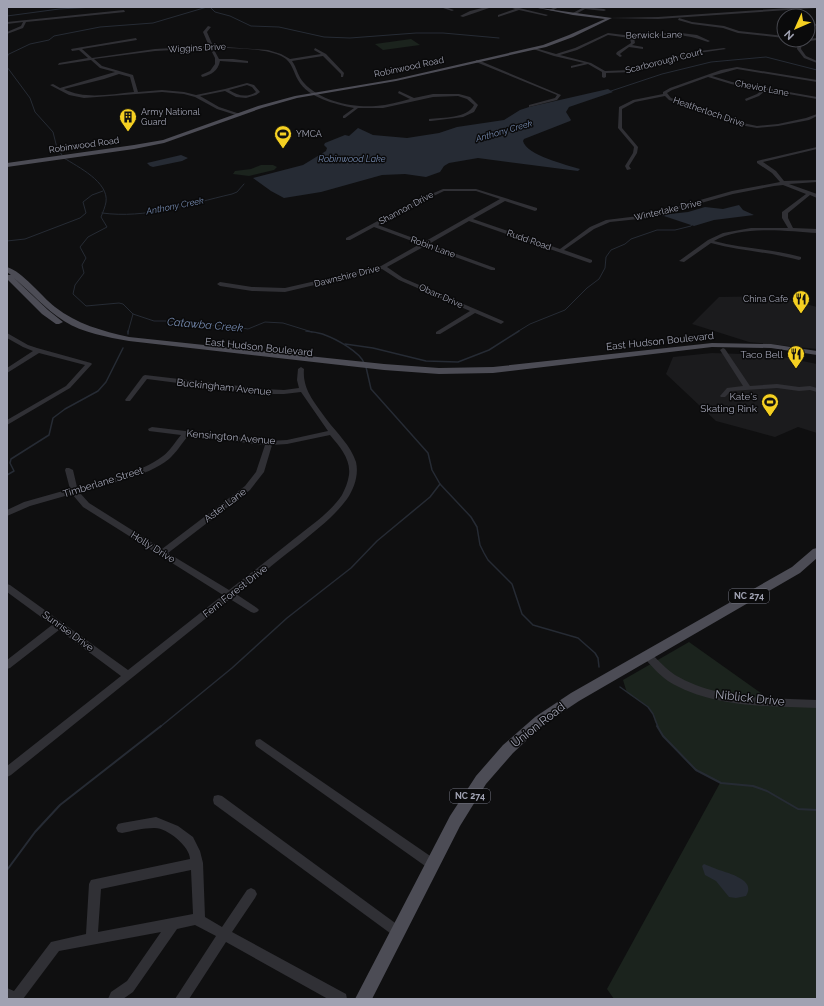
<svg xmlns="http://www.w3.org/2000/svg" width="824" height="1006" font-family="Raleway,sans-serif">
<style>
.built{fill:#1b1b1d}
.green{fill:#1b231d}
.water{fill:#262b34}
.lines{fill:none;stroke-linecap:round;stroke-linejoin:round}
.stream-far2{stroke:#262b34;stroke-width:1}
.stream-far1{stroke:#262b34;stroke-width:1.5}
.stream{stroke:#262b34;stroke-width:2}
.minor{fill:#303035;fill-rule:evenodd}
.major{fill:#4c4c55;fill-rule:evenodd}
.labels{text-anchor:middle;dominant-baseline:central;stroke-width:3;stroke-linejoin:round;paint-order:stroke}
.far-street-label{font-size:9px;fill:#a0a2b2;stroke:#0a0a0b}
.far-poi-label{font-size:9px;fill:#a0a2b2;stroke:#0a0a0b;text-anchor:start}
.far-water-label{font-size:9px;font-style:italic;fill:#758aaf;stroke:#0a0a0b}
.shield{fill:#0a0a0b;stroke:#737480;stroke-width:1}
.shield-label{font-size:9px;font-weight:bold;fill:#a0a2b2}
.street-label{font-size:10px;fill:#a0a2b2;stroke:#0a0a0b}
.poi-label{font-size:10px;fill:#a0a2b2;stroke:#0a0a0b;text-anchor:end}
.water-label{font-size:11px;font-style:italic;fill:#758aaf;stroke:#0a0a0b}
.near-street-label{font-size:12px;fill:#a0a2b2;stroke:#0a0a0b}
</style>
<rect width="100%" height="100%" fill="#0f0f10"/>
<g class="built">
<polygon points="776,296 817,307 817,349 749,342 692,324 719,297"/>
<polygon points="712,353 773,355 817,364 817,433 798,427 775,437 716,421 666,374 673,357"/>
</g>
<g class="green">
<polygon points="411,39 420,45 383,50 375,44"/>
<polygon points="261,165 273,165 277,167 274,170 249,176 233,174 235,171 251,169"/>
<polygon points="689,642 775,703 817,706 817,999 614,999 607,989 720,783 696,770 688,763 663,736 655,722 653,714 648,707 627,693 623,680"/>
</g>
<g class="water">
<path d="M 608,89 L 613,92 L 569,107 L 566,112 L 571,120 L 570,121 L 524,139 L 523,141 C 526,155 567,165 580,169 L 578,171 L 478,158 L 449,163 L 444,166 L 440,172 L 426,177 L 405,174 L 382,175 L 321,192 L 284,198 L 271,191 L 253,178 L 303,165 L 326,151 L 327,148 L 324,145 L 325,143 L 345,135 L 349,136 L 358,128 L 373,135 L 407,138 L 439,133 L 457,127 L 504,120 L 520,110 L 529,107 Z"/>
<polygon points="181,155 188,158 182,161 153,167 150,166 147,163"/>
<polygon points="739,205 743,210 754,215 714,220 694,226 661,215 688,212 705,207 723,209"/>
<path d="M 704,864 C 709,866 714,868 719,870 C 728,873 757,880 746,896 L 736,898 L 729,897 L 716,881 L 705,875 L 702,866 Z"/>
</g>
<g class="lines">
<g class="stream-far2">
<polyline points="210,7 215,12 230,16 251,26 279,27 324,37 350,38 416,33 443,33 499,38"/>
<polyline points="7,16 59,9 95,7"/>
<polyline points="7,55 30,44 49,40 54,36 100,27 153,23 207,7"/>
<polyline points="7,59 8,55"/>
<polyline points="7,67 30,98 35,112 53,132 57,148 62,155"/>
<polyline points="611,91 662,74 711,62 766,57 817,70"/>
<path d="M 64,158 C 78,167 109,182 106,202 C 105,207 103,212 101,217 L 107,227 L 88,237 L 80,247 L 86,258 L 82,265 L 84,273 L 75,285 L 73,294 L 86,306 L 119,303 L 123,304 L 133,314 L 154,321 L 170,321 L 189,325 L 231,326 L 248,329 L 265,322 L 283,323 L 312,332"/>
<path d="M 102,213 C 146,219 189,204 232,194 L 237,192 L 244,184"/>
<polyline points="7,241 25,239 80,218 86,213 83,202 92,195 103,191"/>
<polyline points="128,332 133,314"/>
<polyline points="517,332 530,324 565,310 587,288 599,279 605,268 606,257 611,250 625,244 631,239 657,230 675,230 691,226 692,224"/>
</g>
<g class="stream-far1">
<path d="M 306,331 C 312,332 319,332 325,335 C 336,339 360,352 364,363"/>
<polyline points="128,334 128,331"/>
<polyline points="345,344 373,348 426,361 458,362 489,350 519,331"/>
<polyline points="366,367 371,389 428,453 432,470 440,484 471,517 477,527 480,545 484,553 488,560 512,584 522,614 533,625 578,638 595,653 598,658 599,667"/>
<polyline points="7,475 14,471 10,463 11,459 49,435 53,418 65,409 98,391 106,382 123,348"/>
<polyline points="620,687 648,707 653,714 658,727"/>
<polyline points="160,727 232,668 287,618 351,568 377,541 430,497 440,484"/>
</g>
<g class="stream">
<polyline points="657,726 663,736 696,770 721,783 753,786 767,791 798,809 817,810"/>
<polyline points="7,870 35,832 60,805 161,726"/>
</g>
<g class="minor">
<polygon points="440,7 445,7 454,10 452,11"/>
<polygon points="486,7 492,7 463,17 460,16 470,11"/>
<polygon points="509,7 515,7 548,15 546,16 519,10 498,17 498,15 515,9"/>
<polygon points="555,7 559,7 552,11 549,10"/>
<polygon points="584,7 604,9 606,10 604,11 585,9 574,15 571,14"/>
<polygon points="803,7 817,8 658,19 608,18 658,17"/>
<polygon points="124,10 125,12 26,22 23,28 7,34 7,32 21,26 23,22 7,24 7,22"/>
<polygon points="679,18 692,22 724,26 739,31 784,36 784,38 738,33 723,28 692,24 678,20"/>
<polygon points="808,23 817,24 817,26 808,25"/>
<path d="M 208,26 L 211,27 L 207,32 L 213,46 L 268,50 L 281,54 L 290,59 L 321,54 L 314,50 L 315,48 L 326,54 L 344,73 L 343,77 L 341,77 L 341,74 L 323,56 L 292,61 C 297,68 298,77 304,83 C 320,101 353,108 376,106 C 388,105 399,102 410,99 L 398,93 L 399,91 L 414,98 L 433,94 L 459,94 L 470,97 L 478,105 L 474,112 L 463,117 L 431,121 L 429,121 L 429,119 C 443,117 467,119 474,105 L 467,99 L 458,96 L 433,97 L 383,108 L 358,108 L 345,118 L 343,118 L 343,116 L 354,108 C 335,104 308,98 298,80 C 293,71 292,62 283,57 C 267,48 232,48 213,48 L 219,59 L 233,59 L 248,61 L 248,63 L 220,61 C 218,71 211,75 202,77 L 201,75 L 210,71 L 215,64 L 215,58 L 210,48 L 155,51 L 94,59 L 102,66 L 133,75 L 138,92 L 162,90 L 184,92 L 196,95 L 225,89 L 247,83 L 254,85 L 260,92 L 256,95 L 246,98 L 236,97 L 225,91 L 200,96 L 219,107 L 240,114 L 241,115 L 239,116 L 217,109 L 195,97 L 184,94 L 162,92 L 84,98 L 69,95 L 50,85 L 53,84 L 60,88 L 115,72 L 100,68 L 91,60 L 58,65 L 59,63 L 88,58 L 79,50 L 72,51 L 71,49 L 136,38 L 137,40 L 82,49 L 92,58 L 155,49 L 209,46 L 203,32 ZM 119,74 L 130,77 L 134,92 C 111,94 85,100 64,89 L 104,79 ZM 247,85 L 252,87 L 256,92 C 247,98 238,96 229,90 Z"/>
<path d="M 608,33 L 640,37 L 665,33 L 681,33 L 697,35 L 710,41 L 708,42 C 694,37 681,34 665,35 C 655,36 645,40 634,38 L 635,43 L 632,45 L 643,47 L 643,49 L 629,47 L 621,53 L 620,54 L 622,56 L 620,57 L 616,54 L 617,52 L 631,43 L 630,38 L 608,35 L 577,50 L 560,55 L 591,63 L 605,71 L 632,70 L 692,52 L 724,48 L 726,49 L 692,54 L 632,72 L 606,73 L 606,77 L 604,78 L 602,77 L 602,72 L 588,64 L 571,68 L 571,66 L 584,63 L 554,56 L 533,49 L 535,48 L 556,54 L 575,48 Z"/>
<polygon points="817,38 817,40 801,42 802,43 801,49 806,56 817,61 817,63 804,58 797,49 798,43 793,40 808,40 808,39"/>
<polygon points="476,60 478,60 561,95 557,100 529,107 529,105 555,98 557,95 476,62"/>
<polygon points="737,67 817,80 817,82 737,69 712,76 732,82 817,97 817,99 766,90 759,96 746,101 745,99 757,94 762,90 731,84 708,77 672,90 667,93 671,98 743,123 757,126 778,124 806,118 817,114 817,116 809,120 778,126 757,128 740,125 669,100 665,96 635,102 622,109 622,128 638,147 637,153 629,166 631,169 627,170 625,166 633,153 634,147 618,128 619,107 633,100 663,94 663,92 670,88 721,70"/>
<path d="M 817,147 L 817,149 L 763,162 L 776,171 L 784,181 L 817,180 L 817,182 L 789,184 L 817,194 L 817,198 L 810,195 L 788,213 L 788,218 L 793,228 L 817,229 L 817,233 C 787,231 741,225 714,241 C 743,249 773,249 801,257 L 801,259 L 799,260 C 770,252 740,251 711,243 L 684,262 L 679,261 L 708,240 L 723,233 L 751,228 L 788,228 L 782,218 L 782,212 L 806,194 L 783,185 L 774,186 L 733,194 L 648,218 L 610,222 L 594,229 L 564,250 L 592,260 L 592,262 L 590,263 L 469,221 L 429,244 L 495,268 L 495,270 L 491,270 L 425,246 L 387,267 L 403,278 L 503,321 L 504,322 L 501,324 L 475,313 L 440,334 L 436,334 L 436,332 L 470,311 L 399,280 L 382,269 L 285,292 L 252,291 L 220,286 L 217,284 L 220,282 L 252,287 L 285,288 L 381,266 L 420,244 L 374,227 L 350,240 L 346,240 L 346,238 L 415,201 L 443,189 L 476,189 L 537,208 L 537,210 L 535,211 L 505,201 L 473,219 L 560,249 L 590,227 L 606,220 L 647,215 L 732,191 L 780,182 L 772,173 L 757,163 L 757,161 ZM 444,191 L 476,191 L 500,199 L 424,242 L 378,225 L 419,203 Z"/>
<polygon points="7,333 28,345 37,348 91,363 92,364 70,388 7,425 7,420 66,386 85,365 39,353 7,373 7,368 33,351 23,347 7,338"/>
<polygon points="723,348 725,349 750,386 777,384 799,387 810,386 817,388 817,392 810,390 799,391 777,388 731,391 725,397 721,397 720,396 727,388 743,386 720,350"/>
<path d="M 301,367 L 304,369 C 302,390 316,404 327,420 C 337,433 351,446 356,462 C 359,475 354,489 347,499 C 334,517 315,531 298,545 C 277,561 257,578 236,594 L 257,608 L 259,610 L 257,612 L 254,613 L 251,612 L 230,599 L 11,775 L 7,777 L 7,766 L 121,676 L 59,630 L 10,668 L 7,669 L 7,660 L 52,625 L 7,592 L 7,584 L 10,585 L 128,670 L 223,595 L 83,507 L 72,494 L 30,506 L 7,516 L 7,510 L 24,502 L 70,489 L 65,470 L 66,468 L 69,468 L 73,470 L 77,487 C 105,480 139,474 163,456 C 170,451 175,442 181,435 L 149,431 L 148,429 L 152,427 L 269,441 L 287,440 L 328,431 L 301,392 L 284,394 L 264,394 L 147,379 L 130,401 L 126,401 L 125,400 L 143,376 L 145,375 L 264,389 L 284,390 L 299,388 L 297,380 L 298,369 ZM 330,435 C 340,447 351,459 349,475 C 348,482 345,489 342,495 C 330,513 310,526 294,539 C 273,556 251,573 229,590 L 168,553 L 250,490 L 264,472 L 272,445 L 287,444 ZM 188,436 L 265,445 L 256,472 L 245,486 L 162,549 L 89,503 L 80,493 L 79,492 C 106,484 147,477 169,459 C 176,453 182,443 188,436 Z"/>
<path d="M 647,651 L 650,652 C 658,660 666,669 675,675 C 717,700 770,698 817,700 L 817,708 C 768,706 712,708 668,681 C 659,675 651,665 644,658 L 642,655 L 644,652 Z"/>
<polygon points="260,739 436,860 438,864 436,868 432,870 428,868 256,746 255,743 256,740"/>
<polygon points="218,795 222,796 402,928 404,932 402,936 398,938 394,936 214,804 213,800 214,796"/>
<path d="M 156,817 L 178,826 L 193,837 L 200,851 L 203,863 L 205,917 L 222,927 L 247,890 L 251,888 L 255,890 L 257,894 L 255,898 L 232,932 L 346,994 L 347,999 L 328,999 L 226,942 L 189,999 L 175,999 L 216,936 L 195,925 L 177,929 L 133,992 L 123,999 L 108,999 L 111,992 L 127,981 L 161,932 L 59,951 L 23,999 L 7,999 L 7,988 L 14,991 L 51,942 L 86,934 L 89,884 L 91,880 L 190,859 C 190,846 166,827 154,828 C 143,828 132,831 122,833 L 118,832 L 116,828 L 118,824 L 122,823 ZM 191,870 L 193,914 L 98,932 L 101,889 Z"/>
</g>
<g class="major">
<polygon points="533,7 612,18 573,37 546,47 396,81 297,98 262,108 164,143 134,149 7,167 7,163 134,145 163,140 258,106 295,96 396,79 543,45 569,35 605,19 573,15"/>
<polygon points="808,7 814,7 812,8"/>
<path d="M 7,267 C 23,272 41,296 55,307 C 77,324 102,331 129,337 L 384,364 L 439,368 L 493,367 L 712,343 L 771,344 L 817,351 L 817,355 L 771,348 L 712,347 L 493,373 L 439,374 L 384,370 L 129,341 C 107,337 83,333 64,321 C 45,309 31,292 14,278 L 48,310 L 63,322 L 59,324 L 56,324 L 42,314 L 7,279 L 7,275 L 11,275 L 7,272 Z"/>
<polygon points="817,548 817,558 800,573 579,701 543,725 513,753 486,784 460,826 372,999 355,999 450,816 476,776 503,745 535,717 571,693 792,567 813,549"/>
</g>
</g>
<defs>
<g id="building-pin" transform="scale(0.9)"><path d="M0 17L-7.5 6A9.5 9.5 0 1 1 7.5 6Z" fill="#f5d022" stroke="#0a0a0b"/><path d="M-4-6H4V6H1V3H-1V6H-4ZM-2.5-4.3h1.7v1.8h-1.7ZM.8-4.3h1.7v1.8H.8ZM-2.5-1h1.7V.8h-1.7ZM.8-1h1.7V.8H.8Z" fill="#111"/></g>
<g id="stadium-pin" transform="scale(0.9)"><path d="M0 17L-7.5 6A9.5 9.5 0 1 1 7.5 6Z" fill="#f5d022" stroke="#0a0a0b"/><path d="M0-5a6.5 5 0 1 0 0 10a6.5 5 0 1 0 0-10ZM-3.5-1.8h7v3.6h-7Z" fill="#111"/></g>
<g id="restaurant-pin" transform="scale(0.9)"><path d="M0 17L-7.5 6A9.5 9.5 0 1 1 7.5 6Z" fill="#f5d022" stroke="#0a0a0b"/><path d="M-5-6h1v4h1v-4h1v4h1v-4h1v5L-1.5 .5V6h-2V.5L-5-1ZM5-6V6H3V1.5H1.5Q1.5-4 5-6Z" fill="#111"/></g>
</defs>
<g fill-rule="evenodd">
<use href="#building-pin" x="128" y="117"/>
<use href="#stadium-pin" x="283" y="134"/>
<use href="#restaurant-pin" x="801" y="299"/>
<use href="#restaurant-pin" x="796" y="354"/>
<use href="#stadium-pin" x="770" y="402"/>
</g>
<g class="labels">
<g class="far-street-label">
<text transform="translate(654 35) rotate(-1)">Berwick Lane</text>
<text transform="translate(197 48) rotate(-3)">Wiggins Drive</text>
<text transform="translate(664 61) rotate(-14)">Scarborough Court</text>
<text transform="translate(409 67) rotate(-12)">Robinwood Road</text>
<text transform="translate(762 88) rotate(11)">Cheviot Lane</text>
<text transform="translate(709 112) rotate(19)">Heatherloch Drive</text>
<text transform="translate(84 145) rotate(-8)">Robinwood Road</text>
<text transform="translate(406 208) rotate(-28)">Shannon Drive</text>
<text transform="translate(668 210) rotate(-13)">Winterlake Drive</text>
<text transform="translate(529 240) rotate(19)">Rudd Road</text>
<text transform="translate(433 247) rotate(20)">Robin Lane</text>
<text transform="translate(347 276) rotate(-14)">Dawnshire Drive</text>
<text transform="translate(441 296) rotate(24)">Obarr Drive</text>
</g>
<g class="far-poi-label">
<text x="141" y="112">Army National<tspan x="141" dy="10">Guard</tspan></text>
<text x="296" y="134">YMCA</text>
<text x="788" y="299" text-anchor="end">China Cafe</text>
</g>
<g class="far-water-label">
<text transform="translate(504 131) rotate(-16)">Anthony Creek</text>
<text x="352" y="159">Robinwood Lake</text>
<text transform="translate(175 206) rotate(-11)">Anthony Creek</text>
</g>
<g class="shield">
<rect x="729" y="589" width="40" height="14" rx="3"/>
<rect x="450" y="789" width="40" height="14" rx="3"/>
</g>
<g class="shield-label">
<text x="749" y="596">NC 274</text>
<text x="470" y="796">NC 274</text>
</g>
<g class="street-label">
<text transform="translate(660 341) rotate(-6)">East Hudson Boulevard</text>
<text transform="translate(259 347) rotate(6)">East Hudson Boulevard</text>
<text transform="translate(224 387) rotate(6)">Buckingham Avenue</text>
<text transform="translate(231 437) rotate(5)">Kensington Avenue</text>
<text transform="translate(103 482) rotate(-17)">Timberlane Street</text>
<text transform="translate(225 505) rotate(-37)">Aster Lane</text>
<text transform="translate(153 547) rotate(32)">Holly Drive</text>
<text transform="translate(235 591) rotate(-38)">Fern Forest Drive</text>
<text transform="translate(68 631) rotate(36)">Sunrise Drive</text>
</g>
<g class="poi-label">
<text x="783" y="354">Taco Bell</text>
<text x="757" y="396">Kate's<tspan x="757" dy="12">Skating Rink</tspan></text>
</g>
<g class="water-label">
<text transform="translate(205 325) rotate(5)">Catawba Creek</text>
</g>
<g class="near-street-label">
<text transform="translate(750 698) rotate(6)">Niblick Drive</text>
<text transform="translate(538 725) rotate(-38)">Union Road</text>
</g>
</g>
<rect width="824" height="1006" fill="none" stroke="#a0a2b2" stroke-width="16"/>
<g transform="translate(796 28) rotate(225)"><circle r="19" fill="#0a0a0b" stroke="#46474e"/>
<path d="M0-3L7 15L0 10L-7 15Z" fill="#f5d022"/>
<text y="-6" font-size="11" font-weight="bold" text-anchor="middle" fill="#a0a2b2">N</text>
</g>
</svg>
